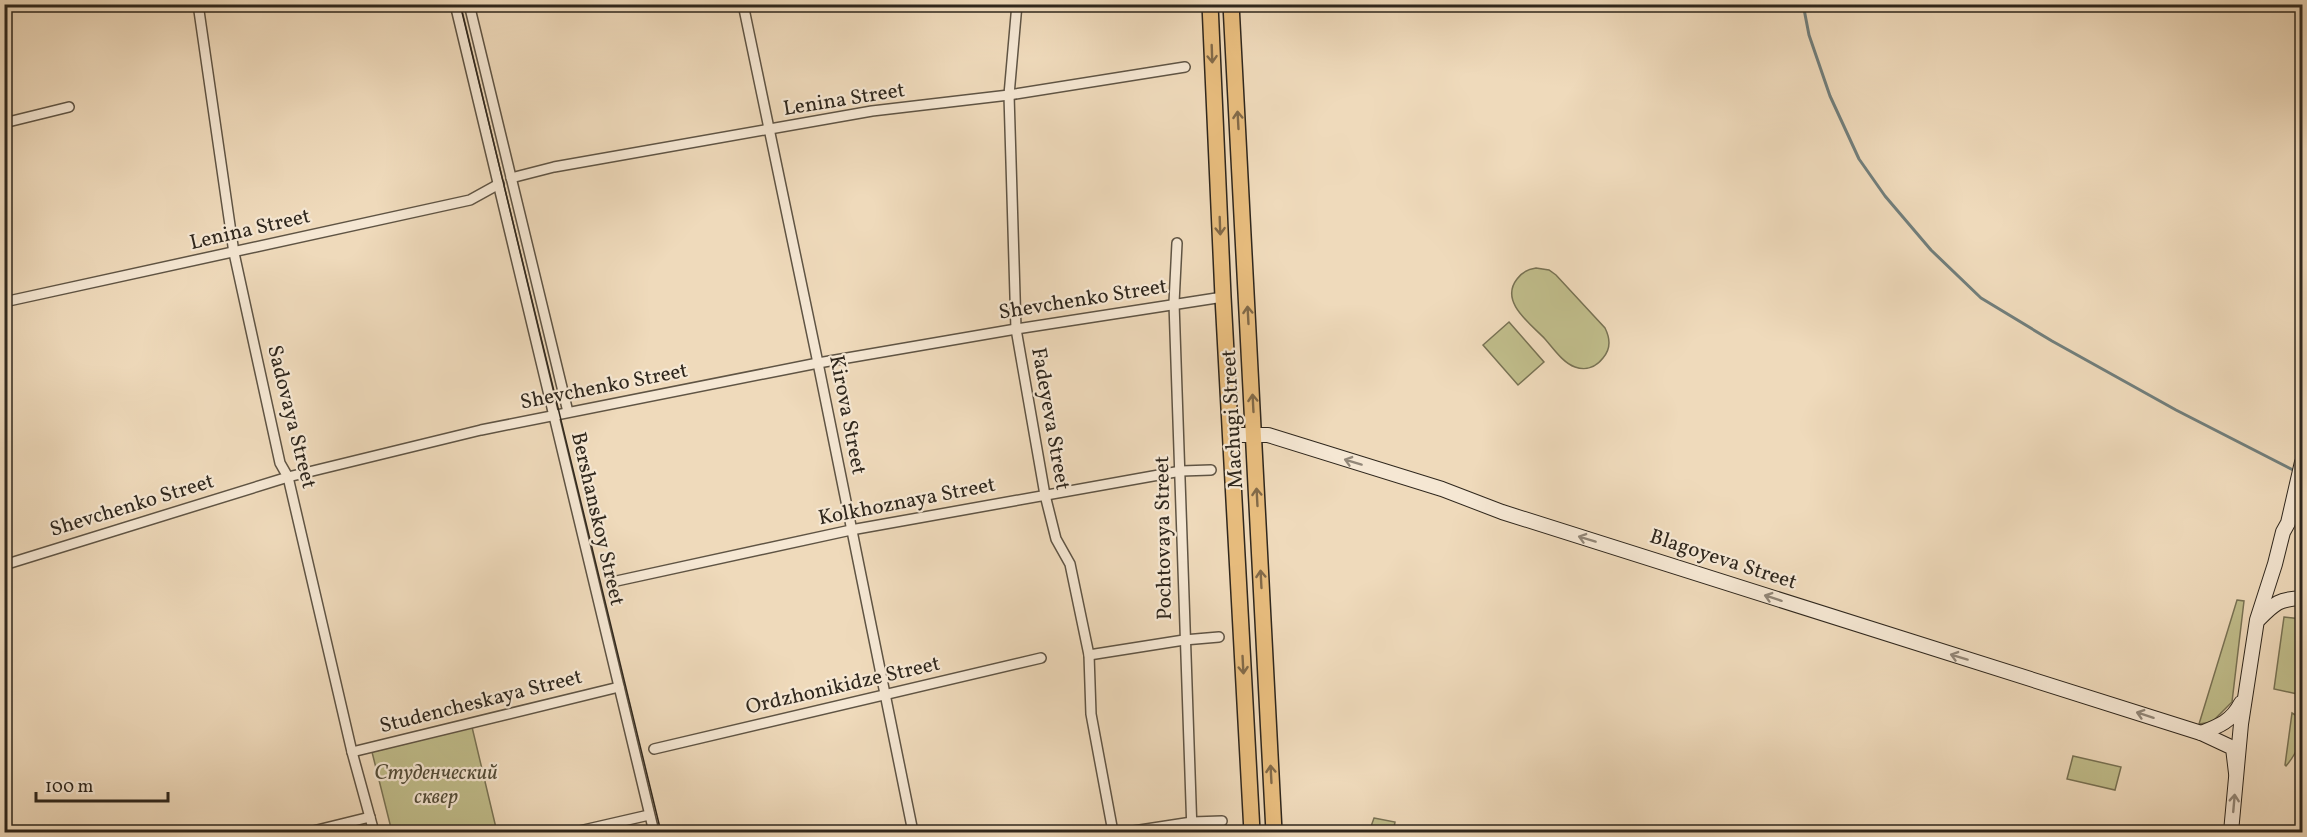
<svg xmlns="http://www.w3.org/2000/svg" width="2307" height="837" font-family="Vollkorn,serif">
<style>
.green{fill:#c0bd8b;stroke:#787254;stroke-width:1.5}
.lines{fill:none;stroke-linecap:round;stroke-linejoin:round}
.stream{stroke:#717e7b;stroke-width:3}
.street-casing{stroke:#5f5444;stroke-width:12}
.secondary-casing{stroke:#2f271d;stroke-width:16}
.primary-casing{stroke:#2f271d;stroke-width:18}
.street{stroke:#f5e7d3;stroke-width:9}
.secondary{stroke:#f5e7d3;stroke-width:14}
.primary{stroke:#e8bd7e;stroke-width:15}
.tram{stroke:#2f271d;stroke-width:1.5}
.oneway{stroke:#826a49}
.oneway2{stroke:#928778}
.labels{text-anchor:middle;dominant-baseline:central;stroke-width:4.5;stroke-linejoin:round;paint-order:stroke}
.street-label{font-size:21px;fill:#2f271d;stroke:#f5e7d3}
.park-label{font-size:21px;font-style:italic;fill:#534c38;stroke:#f5e7d3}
</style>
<rect width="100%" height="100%" fill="#efdabb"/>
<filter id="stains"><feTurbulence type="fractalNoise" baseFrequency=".00333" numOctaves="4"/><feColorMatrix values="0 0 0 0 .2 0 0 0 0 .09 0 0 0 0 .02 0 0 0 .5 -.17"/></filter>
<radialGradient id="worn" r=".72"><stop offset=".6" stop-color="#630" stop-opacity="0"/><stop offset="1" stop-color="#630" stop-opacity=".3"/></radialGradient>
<g class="green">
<path d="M 1536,268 L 1549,270 L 1556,275 L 1605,328 C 1610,338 1611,349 1603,358 C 1596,367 1586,371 1575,367 C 1563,363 1553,348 1545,339 C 1531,324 1499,302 1517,279 C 1522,272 1528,269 1536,268 Z"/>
<polygon points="1509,322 1544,362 1518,385 1483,345"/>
<polygon points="2237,600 2244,601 2232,702 2212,722 2199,724"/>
<polygon points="2284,617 2302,619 2302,695 2274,689"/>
<path d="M 2292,713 L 2302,719 C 2303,738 2298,752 2286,766 L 2285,765 Z"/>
<polygon points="472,727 497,832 392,832 372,752"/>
<polygon points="2073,756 2121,767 2115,790 2067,779"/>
<polygon points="1374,818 1395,822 1393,832 1369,832"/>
</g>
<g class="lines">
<polyline class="stream" points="1803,4 1809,35 1830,96 1859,159 1885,196 1931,250 1981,298 2052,341 2176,410 2295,471"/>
<g class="street-casing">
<g id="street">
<polyline points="198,4 234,253 280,463 288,477 352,752 374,832"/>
<polyline points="455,4 654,832"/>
<polyline points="469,4 568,412"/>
<polyline points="743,4 818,363 913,832"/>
<polyline points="1017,4 1009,95 1016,329 1045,495 1056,539 1070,564 1089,655 1091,714 1113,832"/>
<polyline points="4,123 69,107"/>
<polyline points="511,178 554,167 872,111 1009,95 1185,67"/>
<polyline points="1177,243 1174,303 1192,832"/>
<polyline points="4,302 470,200 499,184"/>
<polyline points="4,565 288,477 481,430 818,363 1016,329 1223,297"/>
<polyline points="612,582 851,530 1181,471 1211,470"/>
<polyline points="1089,655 1184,640 1219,637"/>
<polyline points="654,749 1041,658"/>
<polyline points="352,752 619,687"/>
<polyline points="309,832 370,817"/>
<polyline points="575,832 649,815"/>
<polyline points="1127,832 1192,822 1222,821"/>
</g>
</g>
<g class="secondary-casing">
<g id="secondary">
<polyline points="1231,435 1268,435 1442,489 1502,512 2201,733 2233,748 2236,773"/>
<path d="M 2259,619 C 2275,603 2279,599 2302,598"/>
<path d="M 2201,733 C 2219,726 2232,721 2241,703"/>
<polyline points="2231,832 2241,724 2257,620 2275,564 2283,532 2288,523 2302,462"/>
</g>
</g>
<g class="primary-casing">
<g id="primary">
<polyline points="1210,4 1223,297 1252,832"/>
<polyline points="1231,4 1274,832"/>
</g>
</g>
<use href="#street" class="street"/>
<use href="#secondary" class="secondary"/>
<use href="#primary" class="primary"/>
<polyline class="tram" points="460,4 661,832"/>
</g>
<defs><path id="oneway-shaft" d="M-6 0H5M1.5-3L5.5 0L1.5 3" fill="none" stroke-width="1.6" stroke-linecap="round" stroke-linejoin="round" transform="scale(1.5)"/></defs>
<g class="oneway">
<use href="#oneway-shaft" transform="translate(1212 54) rotate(88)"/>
<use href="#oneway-shaft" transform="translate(1238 120) rotate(-93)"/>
<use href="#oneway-shaft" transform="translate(1220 226) rotate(88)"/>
<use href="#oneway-shaft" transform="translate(1248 315) rotate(-93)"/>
<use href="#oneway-shaft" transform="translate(1253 403) rotate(-93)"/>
<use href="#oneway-shaft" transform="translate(1257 497) rotate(-93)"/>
<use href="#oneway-shaft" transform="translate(1261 579) rotate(-93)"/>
<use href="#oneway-shaft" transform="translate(1243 665) rotate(87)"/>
<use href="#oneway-shaft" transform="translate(1271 774) rotate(-93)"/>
</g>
<g class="oneway2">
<use href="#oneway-shaft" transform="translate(1353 462) rotate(-163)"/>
<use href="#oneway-shaft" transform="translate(1587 539) rotate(-163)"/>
<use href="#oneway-shaft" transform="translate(1773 598) rotate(-162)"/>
<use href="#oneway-shaft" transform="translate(1959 657) rotate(-163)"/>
<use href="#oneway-shaft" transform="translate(2145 715) rotate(-162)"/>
<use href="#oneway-shaft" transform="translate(2234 803) rotate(-85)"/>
</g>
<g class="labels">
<g class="street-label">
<text transform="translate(844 100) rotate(-9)">Lenina Street</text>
<text transform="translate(250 230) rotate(-13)">Lenina Street</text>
<text transform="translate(1083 300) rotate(-9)">Shevchenko Street</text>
<text transform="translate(604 387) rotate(-11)">Shevchenko Street</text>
<text transform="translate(847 415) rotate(79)">Kirova Street</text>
<text transform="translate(291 417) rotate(76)">Sadovaya Street</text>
<text transform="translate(1050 419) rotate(80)">Fadeyeva Street</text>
<text transform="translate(1233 419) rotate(-93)">Machugi Street</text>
<text transform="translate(907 502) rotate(-11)">Kolkhoznaya Street</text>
<text transform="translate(132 506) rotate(-17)">Shevchenko Street</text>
<text transform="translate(597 519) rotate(77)">Bershanskoy Street</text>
<text transform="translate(1164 538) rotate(-91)">Pochtovaya Street</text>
<text transform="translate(1723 560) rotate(18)">Blagoyeva Street</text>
<text transform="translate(843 686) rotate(-13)">Ordzhonikidze Street</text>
<text transform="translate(481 702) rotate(-14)">Studencheskaya Street</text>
</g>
<g class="park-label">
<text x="436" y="773">Студенческий<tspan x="436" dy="24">сквер</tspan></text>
</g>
</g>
<rect width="2307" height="837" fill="none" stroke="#efdabb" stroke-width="24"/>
<rect x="6" y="6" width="2295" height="825" fill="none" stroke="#2f271d" stroke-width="3"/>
<rect x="12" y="12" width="2283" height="813" fill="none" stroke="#2f271d" stroke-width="1.5"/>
<path d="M36 792v9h132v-9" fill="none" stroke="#2f271d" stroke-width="3"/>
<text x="45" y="792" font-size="18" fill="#2f271d" stroke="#f5e7d3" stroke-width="4.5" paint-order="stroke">100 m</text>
<rect width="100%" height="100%" filter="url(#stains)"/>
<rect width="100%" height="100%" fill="url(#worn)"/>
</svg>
